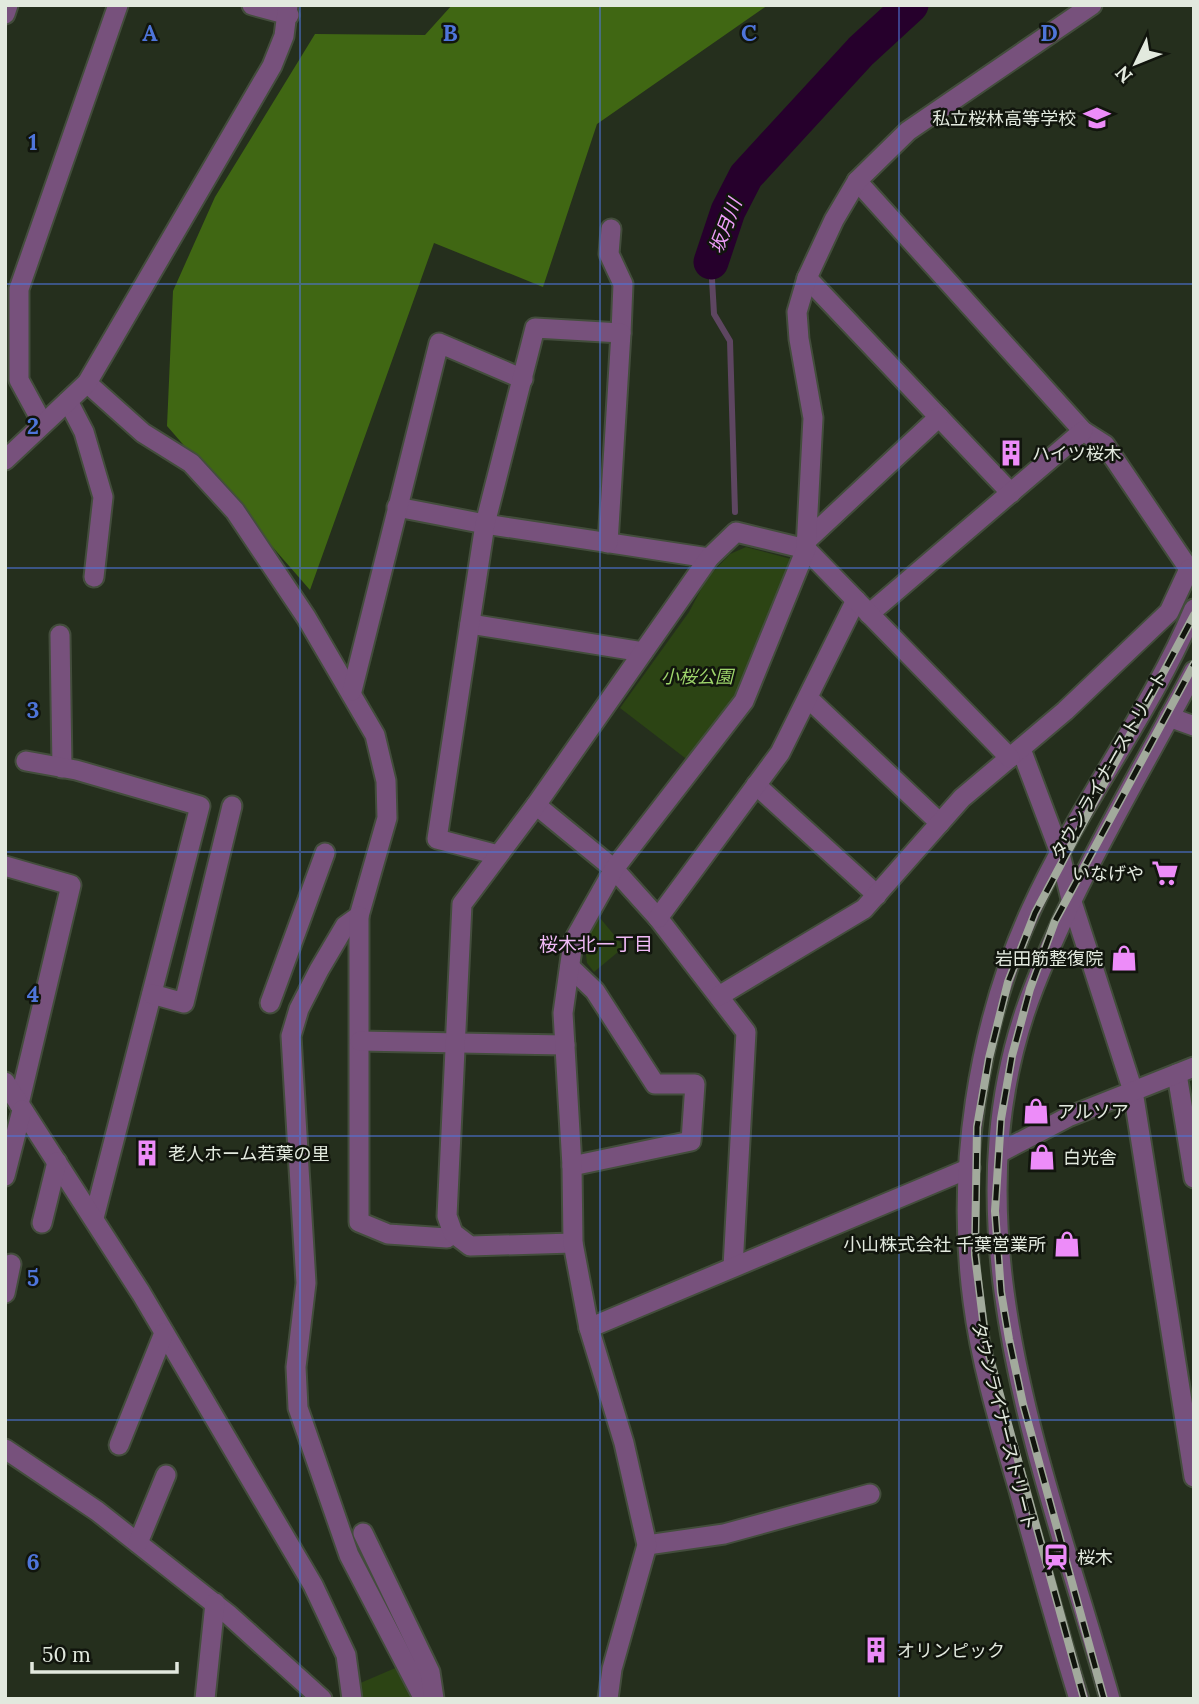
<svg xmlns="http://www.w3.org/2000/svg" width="1199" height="1704" font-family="Lora,'Noto Sans JP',serif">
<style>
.green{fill:#2c4414}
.forest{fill:#406713}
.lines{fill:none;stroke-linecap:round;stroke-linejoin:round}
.stream{stroke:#5e4661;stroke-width:6}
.river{stroke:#26002c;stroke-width:35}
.minor-casing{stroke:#434d3c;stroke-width:23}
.tertiary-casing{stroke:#434d3c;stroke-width:23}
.minor{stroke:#77517c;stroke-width:19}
.tertiary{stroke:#77517c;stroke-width:19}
.rail-casing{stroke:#a2aa9c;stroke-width:8}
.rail{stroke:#11150d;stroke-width:5;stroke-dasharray:16;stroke-linecap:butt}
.grid{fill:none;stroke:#4e75da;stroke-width:2;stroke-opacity:0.55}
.labels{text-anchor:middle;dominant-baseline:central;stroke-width:5;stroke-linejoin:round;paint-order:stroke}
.poi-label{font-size:18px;fill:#e2e9de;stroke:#11150d;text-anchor:start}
.park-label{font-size:18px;font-style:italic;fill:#9ed56b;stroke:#11150d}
.street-label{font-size:18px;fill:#e2e9de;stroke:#11150d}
.water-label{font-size:19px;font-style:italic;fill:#ec9cf6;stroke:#11150d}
.neighbourhood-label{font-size:19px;fill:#f0baf6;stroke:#11150d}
.grid-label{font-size:23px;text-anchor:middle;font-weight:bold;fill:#4e75da;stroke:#11150d;stroke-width:5;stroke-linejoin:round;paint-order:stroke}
</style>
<rect width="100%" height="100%" fill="#252f1d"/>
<g class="green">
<polygon points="746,547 791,559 742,690 689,761 620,708 689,612 707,578 730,554"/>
<polygon points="600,918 624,947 594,972 587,963 584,939"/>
<polygon points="400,1666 418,1699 360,1699 358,1684"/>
</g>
<polygon class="forest" points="452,5 768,5 597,124 543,287 434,243 310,590 167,426 173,291 215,197 315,34 425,35"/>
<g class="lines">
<polyline class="stream" points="711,262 714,314 730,341 735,512"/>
<polyline class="river" points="711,262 728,211 746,176 861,51 911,5"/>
<g class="minor-casing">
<g id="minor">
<polyline points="252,5 289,15"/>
<polyline points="5,14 8,5"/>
<polyline points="857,181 1083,431 1105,445 1189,569 1194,571"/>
<polyline points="611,229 609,254 623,284 621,333"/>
<polyline points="807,278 1011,493"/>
<polyline points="87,383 143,433 191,463 235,511 306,617 375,735 386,781 387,818 359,916 345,926 319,970 299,1009 291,1036 306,1283 296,1367 298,1408 349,1555 424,1699"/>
<polyline points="68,401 84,432 103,497 94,577"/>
<polyline points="43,424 19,380 19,289 118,5"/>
<polyline points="397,507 485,524 709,558"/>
<polyline points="805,542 939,417"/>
<polyline points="869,614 1083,431"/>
<polyline points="470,624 643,652"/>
<polyline points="60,635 62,768"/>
<polyline points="352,691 439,343 523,379"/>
<polyline points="809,699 940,823"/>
<polyline points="1169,717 1194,726"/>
<polyline points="1021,749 1059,850 1071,899 1133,1091 1194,1477"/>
<polyline points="26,761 76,770 200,806 94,1218"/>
<polyline points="756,785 877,895"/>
<polyline points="536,805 614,869 658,918 746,1032 733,1267"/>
<polyline points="498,855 437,839 485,524 535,328 621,333 608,543"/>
<polyline points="5,866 71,885 19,1104"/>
<polyline points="359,916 359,1222 388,1234 447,1238 453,1233"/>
<polyline points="658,918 780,753 856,600"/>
<polyline points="570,967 595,991 655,1084 695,1084 691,1141 572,1166"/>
<polyline points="152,994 184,1003 232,806"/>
<polyline points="719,996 864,909 962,798 1065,711 1169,612 1189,569"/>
<polyline points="270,1003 325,853"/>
<polyline points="360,1041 565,1045"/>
<polyline points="1177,1074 1194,1178"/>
<polyline points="5,1082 141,1293 313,1585 346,1655 352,1699"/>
<polyline points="999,1153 1068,1117 1194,1067"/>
<polyline points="5,1176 22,1110"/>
<polyline points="42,1223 57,1162"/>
<polyline points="573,1243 470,1246 453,1233 447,1216 462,904 536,805 709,558 736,532 806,549 1010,758"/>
<polyline points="5,1293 11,1264"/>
<polyline points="589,1328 970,1168"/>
<polyline points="119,1445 164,1333"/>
<polyline points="5,1449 97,1511 229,1615 322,1699"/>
<polyline points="363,1533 430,1672 434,1699"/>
<polyline points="138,1543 166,1475"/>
<polyline points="647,1545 724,1534 870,1494"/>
<polyline points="205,1699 215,1603"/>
<polyline points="608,1699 612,1669 647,1545 624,1443 589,1328 573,1243 572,1166 563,1013 573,942 614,869 744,701 806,549 813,418 799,339 797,312 807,278 834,220 857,181 908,131 1092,5"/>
</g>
</g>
<g class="tertiary-casing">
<g id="tertiary">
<polyline points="5,460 87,383 272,66 284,36 288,5"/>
<path d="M 1079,1699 C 1057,1629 1038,1558 1018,1487 C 1000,1426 981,1364 973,1301 C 956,1172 977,1028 1031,910 C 1078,806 1151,712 1194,609"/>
<path d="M 1110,1699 C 1045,1469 941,1224 1034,987 C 1077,876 1139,776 1194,671"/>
</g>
</g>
<use href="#minor" class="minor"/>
<use href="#tertiary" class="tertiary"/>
<g class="rail-casing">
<g id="rail">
<polyline points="1084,1699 986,1344 975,1255 977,1127 989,1058 1008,982 1035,913 1194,615"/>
<polyline points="1104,1699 1023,1404 1009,1339 1001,1292 995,1211 1001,1119 1012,1056 1030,989 1055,921 1194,664"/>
</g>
</g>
<use href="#rail" class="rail"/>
</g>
<path class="grid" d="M 300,5 L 300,1699M 600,5 L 600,1699M 899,5 L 899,1699M 5,284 L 1194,284M 5,568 L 1194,568M 5,852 L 1194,852M 5,1136 L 1194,1136M 5,1420 L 1194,1420"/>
<defs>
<g id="school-bare" transform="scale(2.1)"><path d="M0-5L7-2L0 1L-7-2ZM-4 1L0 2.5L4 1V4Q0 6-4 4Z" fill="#ed8cf9" stroke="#11150d" stroke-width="2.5" paint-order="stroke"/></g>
<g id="building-bare" transform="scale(2.1)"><path d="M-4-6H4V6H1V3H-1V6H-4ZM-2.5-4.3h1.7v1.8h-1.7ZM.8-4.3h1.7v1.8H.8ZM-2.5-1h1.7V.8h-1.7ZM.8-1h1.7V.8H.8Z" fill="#ed8cf9" stroke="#11150d" stroke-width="2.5" paint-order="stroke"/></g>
<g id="supermarket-bare" transform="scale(2.1)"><path d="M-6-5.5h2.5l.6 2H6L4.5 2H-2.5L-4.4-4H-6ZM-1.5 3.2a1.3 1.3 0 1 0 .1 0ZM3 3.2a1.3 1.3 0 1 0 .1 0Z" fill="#ed8cf9" stroke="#11150d" stroke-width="2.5" paint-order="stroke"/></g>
<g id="shop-bare" transform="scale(2.1)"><path d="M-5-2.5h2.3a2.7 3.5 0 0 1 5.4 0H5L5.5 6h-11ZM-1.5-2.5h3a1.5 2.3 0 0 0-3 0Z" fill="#ed8cf9" stroke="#11150d" stroke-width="2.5" paint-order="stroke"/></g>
<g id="station-bare" transform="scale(2.1)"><path d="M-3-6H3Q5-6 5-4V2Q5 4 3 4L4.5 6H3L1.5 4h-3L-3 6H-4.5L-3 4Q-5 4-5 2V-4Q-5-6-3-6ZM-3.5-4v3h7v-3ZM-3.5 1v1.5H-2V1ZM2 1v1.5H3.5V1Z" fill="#ed8cf9" stroke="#11150d" stroke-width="2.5" paint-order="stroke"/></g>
</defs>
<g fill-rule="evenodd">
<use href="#school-bare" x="1097" y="118"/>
<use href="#building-bare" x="1011" y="453"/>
<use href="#supermarket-bare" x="1165" y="873"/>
<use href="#shop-bare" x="1124" y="958"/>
<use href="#shop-bare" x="1036" y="1111"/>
<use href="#building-bare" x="147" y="1153"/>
<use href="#shop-bare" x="1042" y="1157"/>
<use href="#shop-bare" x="1067" y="1244"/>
<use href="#station-bare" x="1056" y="1557"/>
<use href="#building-bare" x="876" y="1650"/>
</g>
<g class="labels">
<g class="poi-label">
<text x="1076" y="118" text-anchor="end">私立桜林高等学校</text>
<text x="1032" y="453">ハイツ桜木</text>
<text x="1144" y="873" text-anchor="end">いなげや</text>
<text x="1103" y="958" text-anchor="end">岩田筋整復院</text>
<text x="1057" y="1111">アルソア</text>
<text x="168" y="1153">老人ホーム若葉の里</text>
<text x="1063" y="1157">白光舎</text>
<text x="1046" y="1244" text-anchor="end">小山株式会社 千葉営業所</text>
<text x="1077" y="1557">桜木</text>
<text x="897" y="1650">オリンピック</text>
</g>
<g class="park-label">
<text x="697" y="676">小桜公園</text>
</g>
<g class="street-label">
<text transform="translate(1109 765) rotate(-60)">タウンライナーストリート</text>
<text transform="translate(1004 1426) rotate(76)">タウンライナーストリート</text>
</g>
<g class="water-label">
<text transform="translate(725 226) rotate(-69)">坂月川</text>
</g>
<g class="neighbourhood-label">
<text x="596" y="944">桜木北一丁目</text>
</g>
</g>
<g class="grid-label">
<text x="150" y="41">A</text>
<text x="450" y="41">B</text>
<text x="749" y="41">C</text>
<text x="1049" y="41">D</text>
<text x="33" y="150">1</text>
<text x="33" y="434">2</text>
<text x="33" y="718">3</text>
<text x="33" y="1002">4</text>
<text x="33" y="1286">5</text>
<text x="33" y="1570">6</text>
</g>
<rect width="1199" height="1704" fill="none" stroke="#e2e9de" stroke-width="14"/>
<g transform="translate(1136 63) rotate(227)" stroke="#11150d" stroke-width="5" paint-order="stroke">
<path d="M0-5L12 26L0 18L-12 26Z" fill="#e2e9de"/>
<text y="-10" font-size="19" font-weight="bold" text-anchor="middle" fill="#e2e9de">N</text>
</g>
<path d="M32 1662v10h145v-10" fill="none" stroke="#e2e9de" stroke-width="3.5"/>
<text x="42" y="1662" font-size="21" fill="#e2e9de" stroke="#11150d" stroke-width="5" paint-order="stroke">50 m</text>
</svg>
